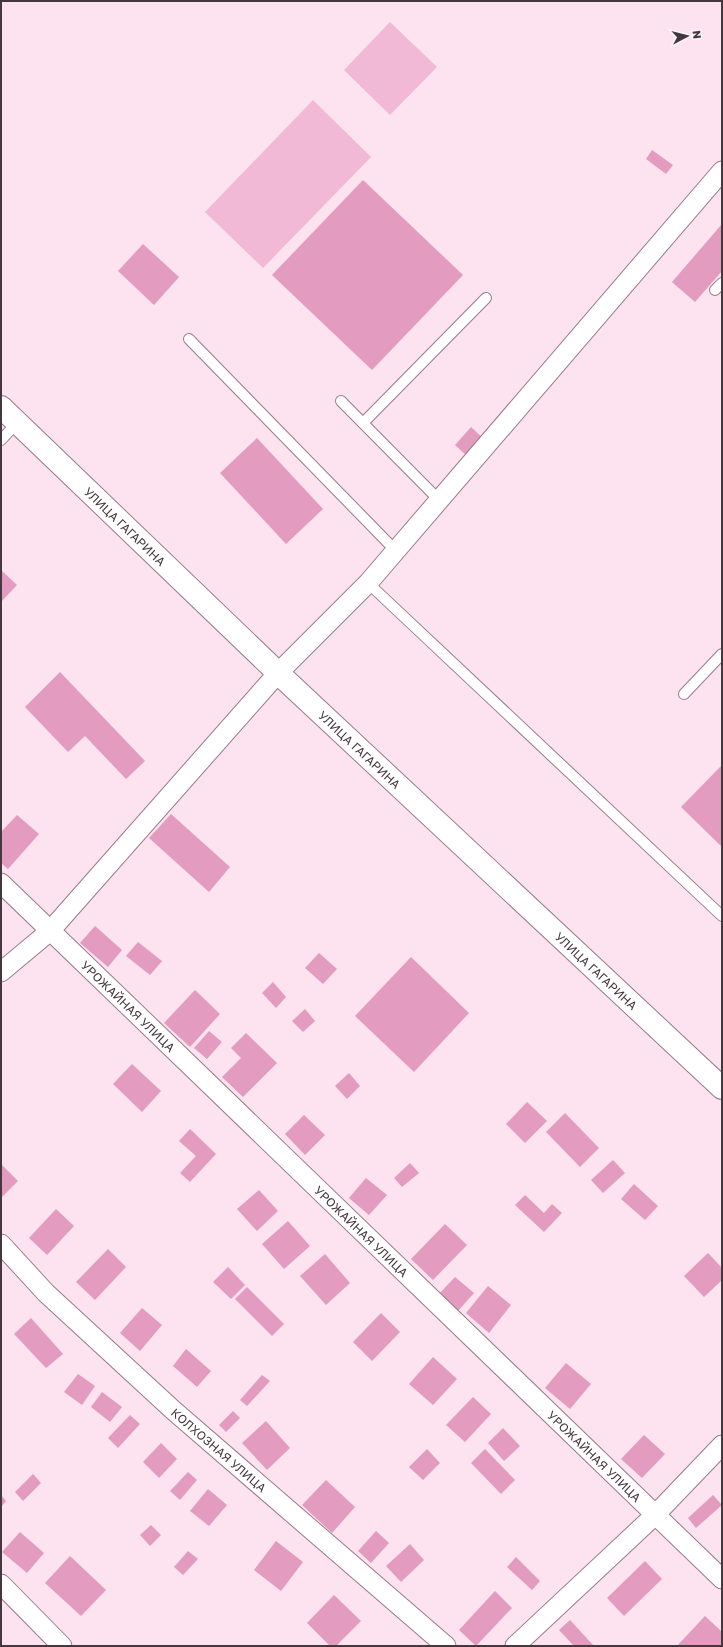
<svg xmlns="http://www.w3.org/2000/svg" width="723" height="1647" font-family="'Golos Text',sans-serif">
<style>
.pitch{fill:#f1b9d5}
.building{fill:#e49bc0}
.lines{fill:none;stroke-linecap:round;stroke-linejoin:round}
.lane-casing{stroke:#997b8a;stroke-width:12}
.street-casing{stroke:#997b8a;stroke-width:21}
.secondary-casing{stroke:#997b8a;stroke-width:24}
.lane{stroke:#fff;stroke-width:10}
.street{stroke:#fff;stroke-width:19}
.secondary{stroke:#fff;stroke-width:22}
.labels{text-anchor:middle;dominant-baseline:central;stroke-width:3;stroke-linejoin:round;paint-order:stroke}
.street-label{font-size:12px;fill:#44383e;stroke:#fdf6f9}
</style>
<rect width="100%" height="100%" fill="#fde2ef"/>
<g class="pitch">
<polygon points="390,22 437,67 390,115 344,70"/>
<polygon points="313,100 371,157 263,268 205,212"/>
</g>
<g class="building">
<polygon points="652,150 673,165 666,174 646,159"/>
<polygon points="363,180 463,275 372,370 272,275"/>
<polygon points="722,224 722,271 695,302 672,282"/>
<polygon points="143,244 179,277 154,305 118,271"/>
<polygon points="471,427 484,439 468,457 455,445"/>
<polygon points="257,438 323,509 286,544 220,473"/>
<polygon points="1,570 17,585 1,602"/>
<polygon points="60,672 145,761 126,779 85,736 68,752 25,707"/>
<polygon points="722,765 722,847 681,807"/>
<polygon points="171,814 230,867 209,892 149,838"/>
<polygon points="17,815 39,834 8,869 1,863 1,832"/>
<polygon points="95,926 122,950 108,967 80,943"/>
<polygon points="138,942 162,961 150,975 126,956"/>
<polygon points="319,953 337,969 323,984 305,968"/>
<polygon points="411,957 469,1013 414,1072 355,1016"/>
<polygon points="273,982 286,997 276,1008 262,993"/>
<polygon points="195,990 220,1014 190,1047 164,1023"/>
<polygon points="305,1009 315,1021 303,1032 292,1021"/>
<polygon points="209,1031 222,1042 207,1059 194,1048"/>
<polygon points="246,1033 277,1063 243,1097 222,1077 241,1058 231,1048"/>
<polygon points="132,1064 161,1091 142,1112 113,1084"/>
<polygon points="349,1073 360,1086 347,1099 335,1086"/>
<polygon points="527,1102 547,1121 525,1143 506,1124"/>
<polygon points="565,1113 599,1148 580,1167 546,1132"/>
<polygon points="304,1115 325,1135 305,1155 285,1134"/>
<polygon points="190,1129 216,1154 190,1182 180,1173 196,1156 179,1141"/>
<polygon points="613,1160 625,1173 603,1193 591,1180"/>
<polygon points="410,1163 419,1173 402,1187 394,1178"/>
<polygon points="1,1164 18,1181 1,1198"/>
<polygon points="366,1178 387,1195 369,1215 349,1198"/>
<polygon points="634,1184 658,1206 645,1220 621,1199"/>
<polygon points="259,1190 278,1211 257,1231 237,1209"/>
<polygon points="525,1195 544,1213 552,1204 562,1213 544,1232 515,1205"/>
<polygon points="56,1209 74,1226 47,1255 29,1238"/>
<polygon points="288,1221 310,1246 284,1269 262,1244"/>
<polygon points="445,1224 467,1245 433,1280 411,1259"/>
<polygon points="108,1249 126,1267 95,1300 76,1282"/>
<polygon points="708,1253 722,1268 722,1280 704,1297 684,1276"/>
<polygon points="325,1254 350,1283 326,1305 300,1276"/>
<polygon points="228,1267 245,1285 231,1299 213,1282"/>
<polygon points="455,1277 474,1293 458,1311 439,1294"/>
<polygon points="488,1286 511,1305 489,1333 466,1313"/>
<polygon points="247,1287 284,1324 272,1336 235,1299"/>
<polygon points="142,1308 162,1325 140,1351 120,1333"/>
<polygon points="381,1313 400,1332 372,1361 353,1342"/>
<polygon points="31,1318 63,1354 46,1368 14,1334"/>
<polygon points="186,1349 211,1371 197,1387 173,1366"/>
<polygon points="433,1357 457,1379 433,1405 409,1384"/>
<polygon points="566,1363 591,1384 570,1409 545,1388"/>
<polygon points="78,1374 95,1386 82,1405 64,1392"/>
<polygon points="262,1375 270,1381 247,1406 240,1400"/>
<polygon points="102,1392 122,1407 110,1422 91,1407"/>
<polygon points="473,1397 491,1414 465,1442 446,1425"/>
<polygon points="233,1411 240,1418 226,1432 219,1425"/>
<polygon points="130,1415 140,1424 118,1448 108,1438"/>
<polygon points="266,1421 290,1448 267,1470 242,1443"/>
<polygon points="503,1428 520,1446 504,1461 488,1443"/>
<polygon points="644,1435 665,1454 642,1478 621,1459"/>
<polygon points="161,1443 177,1459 159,1478 143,1462"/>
<polygon points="427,1449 440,1463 423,1480 409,1467"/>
<polygon points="485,1449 515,1480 501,1494 471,1463"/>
<polygon points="188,1472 197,1480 180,1500 170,1491"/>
<polygon points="33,1474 41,1483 23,1501 15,1492"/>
<polygon points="326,1480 355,1507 332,1533 302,1505"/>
<polygon points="208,1489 227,1505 209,1526 190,1511"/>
<polygon points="1,1495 6,1501 1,1507"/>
<polygon points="713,1495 722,1505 696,1528 688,1518"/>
<polygon points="151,1525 161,1535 150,1546 140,1535"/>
<polygon points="376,1531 389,1543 371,1563 358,1551"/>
<polygon points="20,1532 44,1553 27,1573 2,1552"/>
<polygon points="276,1541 303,1562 281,1591 254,1570"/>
<polygon points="410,1544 424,1560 401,1582 386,1566"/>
<polygon points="188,1551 198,1559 183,1575 174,1567"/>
<polygon points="70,1556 106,1590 81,1616 45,1583"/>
<polygon points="516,1557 540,1581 532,1590 507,1567"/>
<polygon points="645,1561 662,1579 624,1616 607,1598"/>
<polygon points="495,1591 512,1608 476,1646 459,1630"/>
<polygon points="334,1595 361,1621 336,1646 330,1646 307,1623"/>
<polygon points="705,1616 722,1632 722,1646 677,1646"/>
<polygon points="570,1620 594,1646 574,1646 559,1630"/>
</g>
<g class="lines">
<g class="lane-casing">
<g id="lane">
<polyline points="715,290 722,283"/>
<polyline points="189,339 396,551"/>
<polyline points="341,401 439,500"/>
<polyline points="363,423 486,298"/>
<polyline points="1,440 17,423"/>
<polyline points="368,583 722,916"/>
<polyline points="684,694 722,654"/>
</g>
</g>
<g class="street-casing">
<g id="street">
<path id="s1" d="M 1,883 L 722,1579"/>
<polyline points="1,972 50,931 278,673 368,583 722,171"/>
<path id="s2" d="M 1,1244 L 46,1293 L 173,1410 L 446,1646"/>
<polyline points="1,1584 62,1646"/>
<polyline points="515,1646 655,1515 722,1445"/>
</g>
</g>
<g class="secondary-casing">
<g id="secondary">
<path id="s3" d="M 1,407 L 278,673 L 722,1088"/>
</g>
</g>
<use href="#lane" class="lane"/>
<use href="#street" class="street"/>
<use href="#secondary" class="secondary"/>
</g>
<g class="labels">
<g class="street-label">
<text stroke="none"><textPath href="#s3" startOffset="172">УЛИЦА ГАГАРИНА</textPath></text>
<text stroke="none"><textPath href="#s3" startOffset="496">УЛИЦА ГАГАРИНА</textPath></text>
<text stroke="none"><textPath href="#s3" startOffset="820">УЛИЦА ГАГАРИНА</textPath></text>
<text stroke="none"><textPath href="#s1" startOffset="177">УРОЖАЙНАЯ УЛИЦА</textPath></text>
<text stroke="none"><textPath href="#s1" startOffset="501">УРОЖАЙНАЯ УЛИЦА</textPath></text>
<text stroke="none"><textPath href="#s2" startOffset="300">КОЛХОЗНАЯ УЛИЦА</textPath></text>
<text stroke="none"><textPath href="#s1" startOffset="825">УРОЖАЙНАЯ УЛИЦА</textPath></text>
</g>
</g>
<rect width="723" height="1647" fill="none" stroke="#44383e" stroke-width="4"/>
<g transform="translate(687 36) rotate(83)" stroke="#fdf6f9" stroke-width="3" paint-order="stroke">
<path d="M0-3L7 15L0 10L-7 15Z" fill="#44383e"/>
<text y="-6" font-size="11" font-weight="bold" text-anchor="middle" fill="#44383e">N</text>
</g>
</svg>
